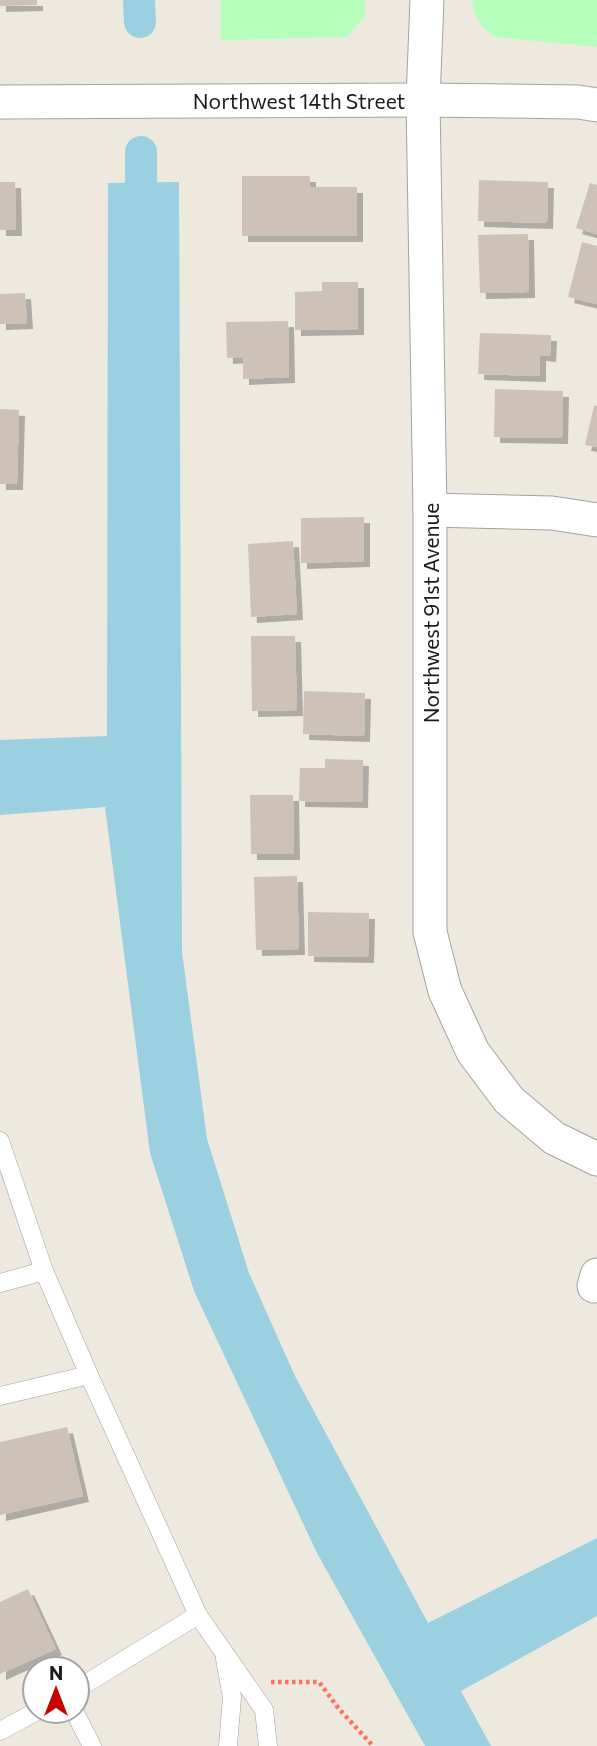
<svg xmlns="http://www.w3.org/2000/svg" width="597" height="1746" font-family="Commissioner,sans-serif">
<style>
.park{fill:#b6febc}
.water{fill:#9bd0e0}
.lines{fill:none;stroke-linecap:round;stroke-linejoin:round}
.canal{stroke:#9bd0e0;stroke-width:32}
.building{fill:#cec2b8;filter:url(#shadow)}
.lane-casing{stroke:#a2a2a2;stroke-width:19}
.street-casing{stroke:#a2a2a2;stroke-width:35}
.path{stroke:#ff705f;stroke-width:4.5;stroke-dasharray:3.5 3.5;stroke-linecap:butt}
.lane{stroke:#fff;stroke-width:18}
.street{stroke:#fff;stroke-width:33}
.labels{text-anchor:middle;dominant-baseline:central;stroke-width:5;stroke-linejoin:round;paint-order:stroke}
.street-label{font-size:21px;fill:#1b1b1b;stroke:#fff}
</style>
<defs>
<filter id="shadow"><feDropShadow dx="6" dy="6" stdDeviation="0" flood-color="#0004"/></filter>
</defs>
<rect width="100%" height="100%" fill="#eee9df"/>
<g class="park">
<polygon points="221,0 365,0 365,16 347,37 221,40"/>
<path d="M 472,0 L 597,0 L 597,47 L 495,37 C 482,28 473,17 472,0 Z"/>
</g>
<polygon class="water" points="179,182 182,952 207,1139 249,1273 295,1376 428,1623 597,1538 597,1616 461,1691 491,1746 425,1746 317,1553 194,1291 150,1153 105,807 0,815 0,740 107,736 108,183"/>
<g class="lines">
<g class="canal">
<polyline points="139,0 140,22"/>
<polyline points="141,152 141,224"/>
</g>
</g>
<g class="building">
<polygon points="0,0 37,0 37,5 0,6"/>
<polygon points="242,176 310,176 310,187 357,187 357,236 242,236"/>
<polygon points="479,180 548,182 547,223 478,221"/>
<polygon points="0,182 15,182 16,230 0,230"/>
<polygon points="590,183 597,185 597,234 576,228"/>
<polygon points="528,234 529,292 480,293 478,235"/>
<polygon points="582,242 597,246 597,304 568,297"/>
<polygon points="322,282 358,282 358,329 295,330 295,292 322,291"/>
<polygon points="25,293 27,323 0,324 0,294"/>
<polygon points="288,321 289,377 243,379 243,357 227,358 226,322"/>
<polygon points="480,333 551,335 550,356 540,355 540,376 478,374"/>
<polygon points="495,389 563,391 562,438 494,437"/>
<polygon points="594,406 597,406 597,447 585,445"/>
<polygon points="0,409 19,410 17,484 0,484"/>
<polygon points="364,517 364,561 301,563 301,518"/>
<polygon points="293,541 297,614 251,617 248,544"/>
<polygon points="251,636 295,636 297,710 252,711"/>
<polygon points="304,691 365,693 364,736 303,734"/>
<polygon points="325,759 363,760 362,802 299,801 300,768 325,768"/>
<polygon points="250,795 293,795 294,854 251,854"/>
<polygon points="297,876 299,949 256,950 254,877"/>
<polygon points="308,912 369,913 368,957 308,956"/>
<polygon points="67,1427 83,1496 0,1515 0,1442"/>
<polygon points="28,1589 56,1649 0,1674 0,1602"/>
</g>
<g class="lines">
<g class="lane-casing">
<g id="lane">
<polyline points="0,1141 44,1271 89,1375 198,1615 264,1710 268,1746"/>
<polyline points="0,1283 44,1271"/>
<polyline points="0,1396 89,1375"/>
<polyline points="225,1659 232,1697 228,1746"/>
<polyline points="77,1689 198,1615"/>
<polyline points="74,1711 92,1746"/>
<polyline points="0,1731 37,1711"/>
</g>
</g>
<g class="street-casing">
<g id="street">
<polyline points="427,0 423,100 430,510 430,932 445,991 473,1052 509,1100 554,1138 597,1159"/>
<polyline points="0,102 423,100 578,102 597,105"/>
<polyline points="430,510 552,513 597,520"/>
<polyline points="594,1286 597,1275"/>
</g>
</g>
<polyline class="path" points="271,1682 319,1682 339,1709 373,1746"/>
<use href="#lane" class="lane"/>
<use href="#street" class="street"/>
</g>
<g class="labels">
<g class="street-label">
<text x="299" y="100">Northwest 14th Street</text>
<text transform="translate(430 613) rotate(-90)">Northwest 91st Avenue</text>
</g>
</g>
<g transform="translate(56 1690)"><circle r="33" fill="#ffffff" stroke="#a4a4a4" stroke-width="2"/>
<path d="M0-5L12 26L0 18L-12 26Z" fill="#c60100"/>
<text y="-10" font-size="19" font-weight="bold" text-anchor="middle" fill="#1b1b1b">N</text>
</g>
</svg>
